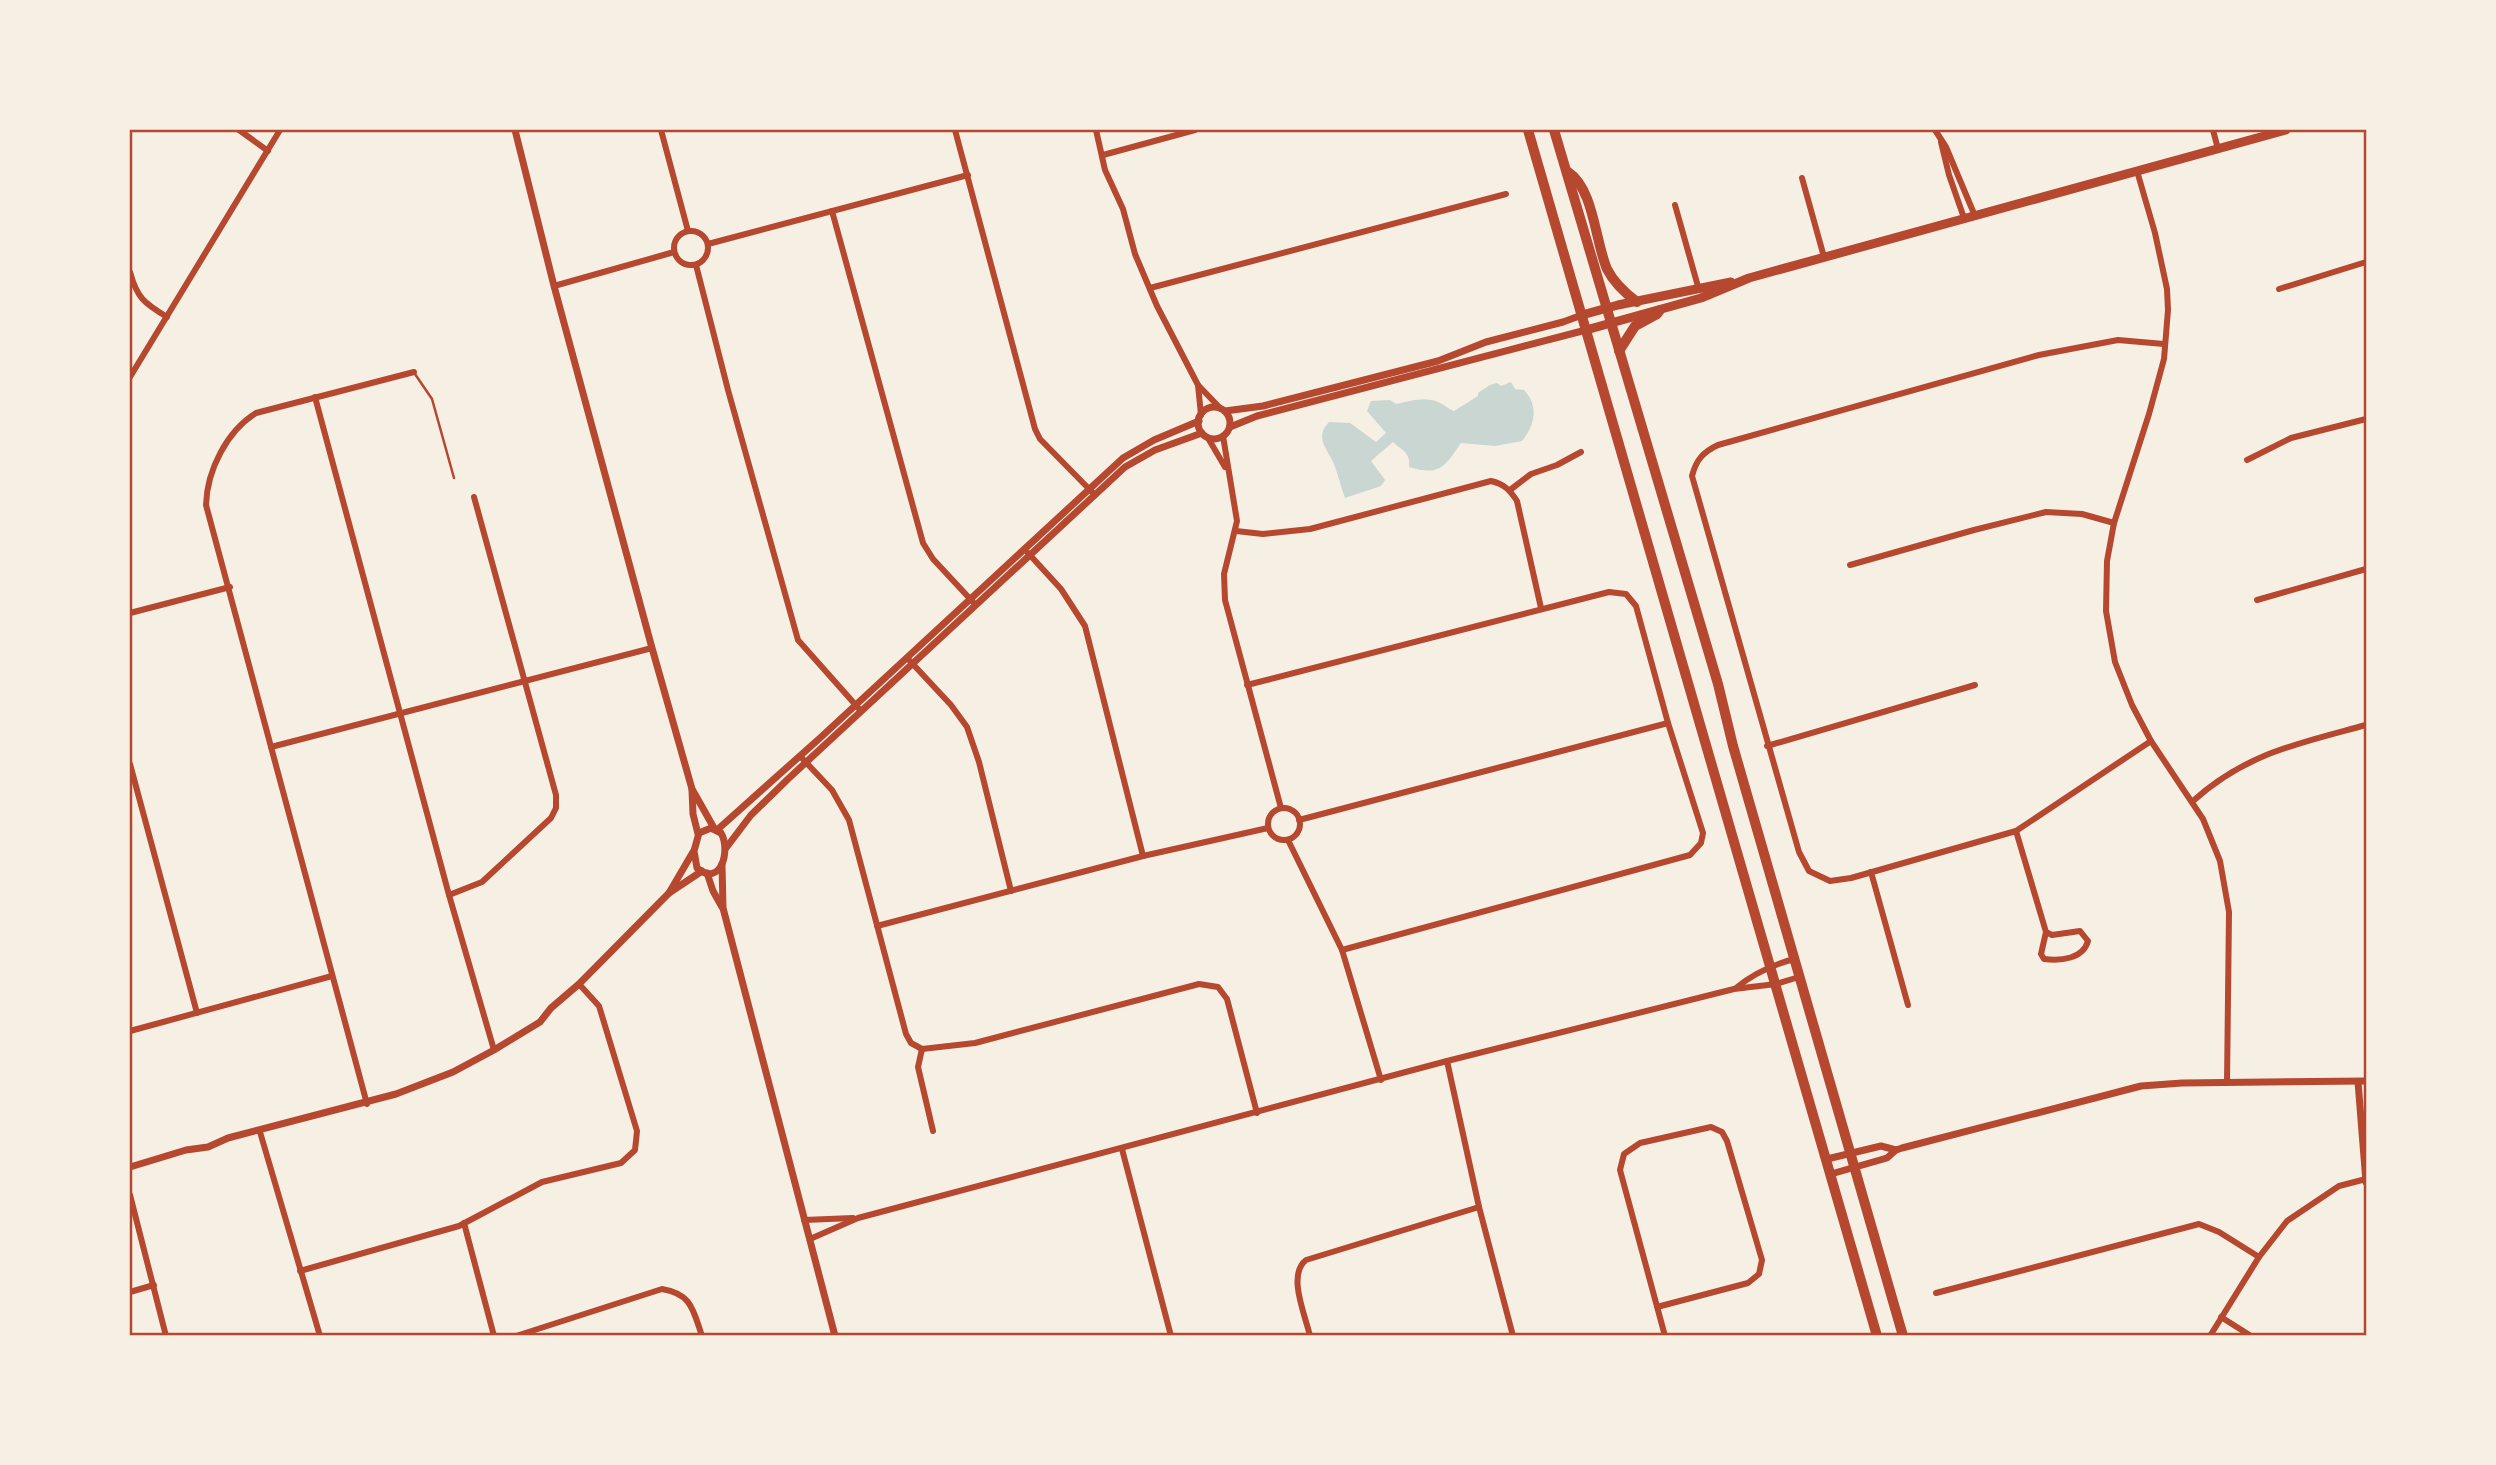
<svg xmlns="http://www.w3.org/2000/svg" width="2496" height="1465" font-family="Quicksand,sans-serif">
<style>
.water{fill:#c9d6d2}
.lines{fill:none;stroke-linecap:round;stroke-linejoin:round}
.service{stroke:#b5482f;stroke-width:2.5}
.minor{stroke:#b5482f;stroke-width:6}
.tertiary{stroke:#b5482f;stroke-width:7}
.secondary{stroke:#b5482f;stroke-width:9}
.primary{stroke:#b5482f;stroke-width:10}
.neatline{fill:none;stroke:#b5482f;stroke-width:2.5}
</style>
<rect width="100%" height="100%" fill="#f6efe4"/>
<path class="water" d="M 1511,382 L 1515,389 L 1524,390 C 1539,406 1535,425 1522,441 L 1495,446 L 1461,443 C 1444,468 1439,476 1409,467 C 1411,452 1401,450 1393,442 L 1371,461 L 1385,480 L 1381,486 L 1345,498 C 1341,487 1338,475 1334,464 C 1327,448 1314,438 1329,422 L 1350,423 L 1376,442 L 1386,433 L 1367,411 L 1371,401 L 1390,400 L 1396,404 C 1409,401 1426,396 1438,402 C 1444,404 1448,409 1454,411 L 1478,396 L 1478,393 L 1490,385 L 1497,383 L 1501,386 Z"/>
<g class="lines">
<polyline class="service" points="415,374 432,399 454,478"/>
<g class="minor">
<polyline points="239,130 268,151"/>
<polyline points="661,130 688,231"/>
<polyline points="955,130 1035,429 1040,439 1095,495"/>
<polyline points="1096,130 1105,170 1123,209 1135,254 1157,306 1198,385 1221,409"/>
<polyline points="1935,130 1946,147 1975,216"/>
<polyline points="2213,130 2218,149"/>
<polyline points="1941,142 1949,175 1964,218"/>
<polyline points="1103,155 1195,130"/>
<polyline points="2137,171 2155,233 2167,289 2168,310 2164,359 2149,414 2114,523 2107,561 2106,611 2115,662 2132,705 2151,741 2203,819 2220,861 2229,912 2227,1083"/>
<polyline points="1802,178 1824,257"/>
<polyline points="1675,205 1699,290"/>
<polyline points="832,211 923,543 933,559 973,602"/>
<circle cx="691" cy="248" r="17"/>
<polyline points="708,244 968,175"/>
<polyline points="696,265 728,390 798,640 861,711"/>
<path d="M 130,272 C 137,298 144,303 167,317"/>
<polyline points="554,286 674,252"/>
<polyline points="1150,288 1506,194"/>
<polyline points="2279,289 2366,262"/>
<polyline points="130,377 280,130"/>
<polyline points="1198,385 1201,415"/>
<polyline points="315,397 449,895 494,1050"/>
<polyline points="1223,436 1237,521 1224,574 1225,600 1281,808"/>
<polyline points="1208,438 1225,467"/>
<polyline points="2247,460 2291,438 2366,419"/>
<polyline points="1510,490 1531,474 1557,465 1581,452"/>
<path d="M 1236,531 L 1263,534 L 1310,529 L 1491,481 C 1504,484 1510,490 1517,501 L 1541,608"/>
<polyline points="1028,553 1061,589 1085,626 1143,856"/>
<polyline points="1850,565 1974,530 2046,512 2082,514 2114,523"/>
<polyline points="2257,600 2366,569"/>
<polyline points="130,613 230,587"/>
<polyline points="910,661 951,705 967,727 979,762 1011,891"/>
<polyline points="1247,685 1609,592 1626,594 1636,606 1668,723 1703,833 1701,843 1690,855 1342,950"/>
<path d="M 2151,741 L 2016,831 L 1851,878 L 1830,881 L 1809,871 L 1799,852 L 1692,476 C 1696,460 1703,452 1718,445 L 2039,355 L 2118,340 L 2164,344"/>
<polyline points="1767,746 1975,685"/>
<polyline points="271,747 652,648"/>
<polyline points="800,756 832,790 849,820 906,1034 911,1043 922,1049"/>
<polyline points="130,764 197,1013"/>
<path d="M 2193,801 C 2246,753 2300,743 2366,725"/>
<circle cx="1284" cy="824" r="16"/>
<polyline points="1299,820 1668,723"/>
<path d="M 2016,831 L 2046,932 L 2041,954 L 2044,959 C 2061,961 2083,959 2088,941 L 2080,931 L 2052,935 L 2046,932"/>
<polyline points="1288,840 1342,950 1381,1080"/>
<polyline points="1871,872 1908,1005"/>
<polyline points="449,895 482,882 551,818 556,808 556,795 474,497"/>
<polyline points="877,926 1143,856 1268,828"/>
<path d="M 1736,988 C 1754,973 1772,965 1794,959"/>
<polyline points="130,1031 332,976"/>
<polyline points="922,1049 975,1043 1199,984 1218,987 1227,999 1257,1113"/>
<polyline points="922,1049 918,1067 933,1131"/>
<polyline points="1447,1061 1479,1207 1513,1336"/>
<path d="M 367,1104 L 206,505 C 207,470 227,431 256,413 L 414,372"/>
<polyline points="260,1132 320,1336"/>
<polyline points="1122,1149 1171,1336"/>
<polyline points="130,1195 166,1336"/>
<polyline points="804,1220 853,1218"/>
<polyline points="464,1223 494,1336"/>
<polyline points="810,1239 858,1218 1447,1061 1734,989 1776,984 1799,977"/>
<polyline points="300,1271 459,1226 542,1182 621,1163 635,1150 637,1131 599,1006 579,984"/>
<polyline points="130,1292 154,1285"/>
<polyline points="1936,1293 2199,1224 2219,1232 2259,1257"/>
<polyline points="1657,1307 1748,1283 1759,1274 1762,1260 1727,1141 1722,1132 1711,1127 1640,1143 1624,1154 1620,1170 1665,1336"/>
<polyline points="2221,1317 2251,1336"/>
<path d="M 516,1336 L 662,1289 C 692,1294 693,1310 702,1336"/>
<path d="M 1310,1336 C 1305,1314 1287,1275 1306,1260 L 1479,1207"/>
<polyline points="2210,1336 2259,1257 2287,1221 2339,1186 2366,1179"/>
</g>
<g class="tertiary">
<polyline points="515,130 554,286 652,648 692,789 714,828"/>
<circle cx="1214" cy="423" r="16"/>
<polyline points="1225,411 1263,406 1438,361 1486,342 1563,322 1582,315"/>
<polyline points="1230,427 1257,416 1586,330"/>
<polyline points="692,790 693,814 698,834"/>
<path d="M 711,828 L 721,833 C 731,850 721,888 697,868 L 694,851 L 699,833 Z"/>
<polyline points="717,830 820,738 1123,458 1154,440 1199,421"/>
<polyline points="726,848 751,815 788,779 1125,467 1155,450 1202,433"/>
<polyline points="722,864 723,908 835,1336"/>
<polyline points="707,873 713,891 722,907"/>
<polyline points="669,893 693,852"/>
<polyline points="2358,1082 2366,1182"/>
<polyline points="1827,1159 1881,1146 1896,1150"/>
<polyline points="130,1167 186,1150 208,1147 228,1138 396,1094 453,1072 494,1050 540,1022 551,1008 579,984 669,893 702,871"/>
<polyline points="1831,1174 1887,1158 1896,1150 1902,1148 2141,1086 2182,1083 2366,1081"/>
</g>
<g class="secondary">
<polyline points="1582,315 1618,305 1731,282"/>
<polyline points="1586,330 1701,298 1749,278 2286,130"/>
</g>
<g class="primary">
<polyline points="1528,130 1877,1336"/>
<polyline points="1554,130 1718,684 1733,746 1903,1336"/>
<path d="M 1568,172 C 1594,189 1595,241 1607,269 C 1614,283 1625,293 1637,302"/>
<polyline points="1619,351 1635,326 1657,314 1660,310"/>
</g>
</g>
<rect width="2496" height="1465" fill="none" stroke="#f6efe4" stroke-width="262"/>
<rect x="131" y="131" width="2234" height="1203" class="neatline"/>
</svg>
